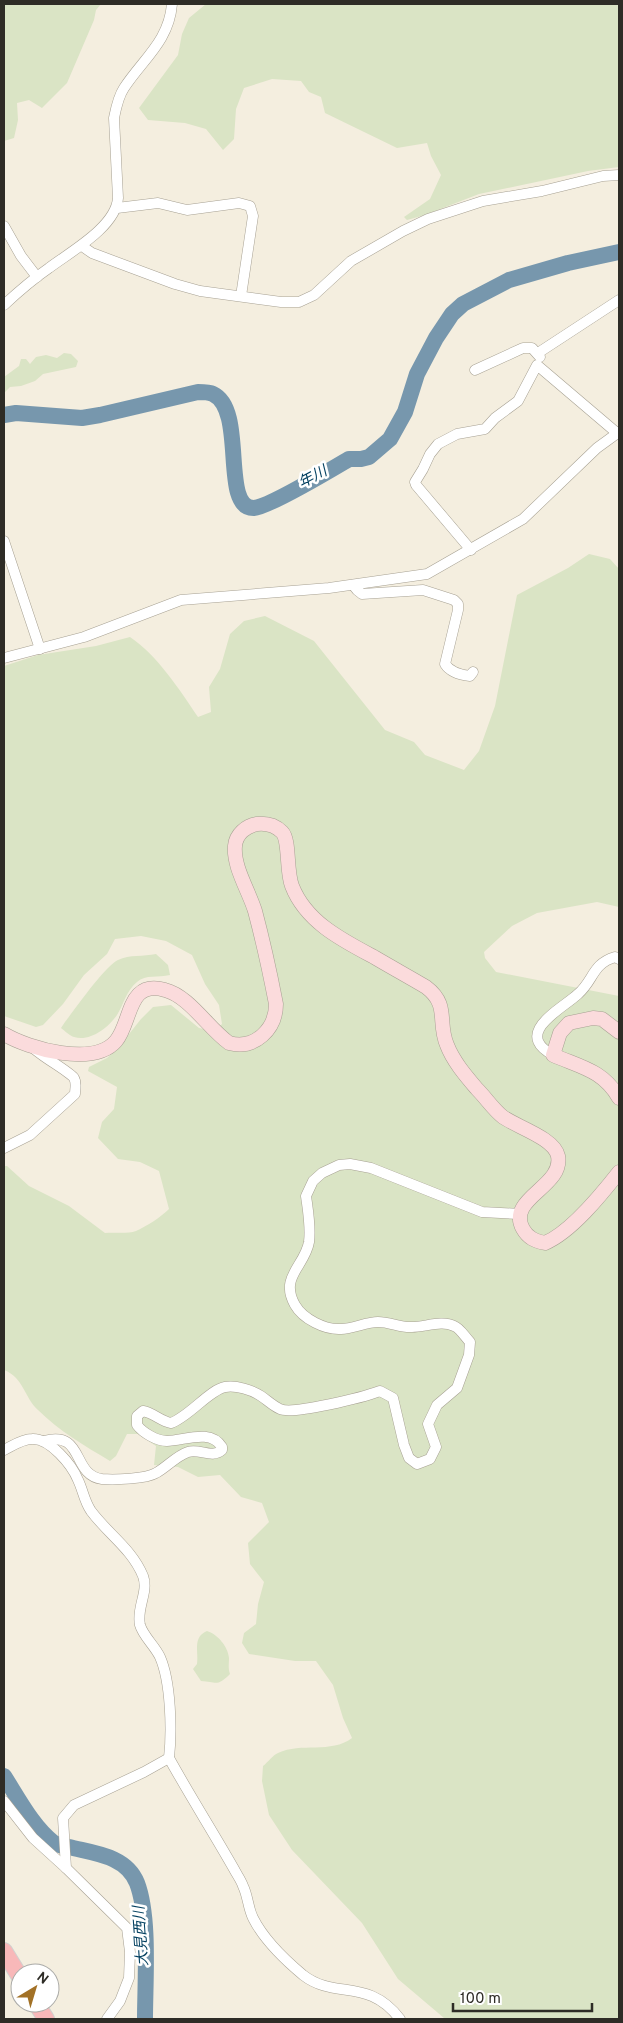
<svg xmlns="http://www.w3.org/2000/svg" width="623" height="2023" font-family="Overpass,'Noto Sans JP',sans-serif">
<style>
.green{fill:#dae4c5}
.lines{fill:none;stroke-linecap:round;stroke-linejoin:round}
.river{stroke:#7797ad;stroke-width:16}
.street-casing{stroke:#a7a193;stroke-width:11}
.secondary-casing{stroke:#a7a193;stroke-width:15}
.primary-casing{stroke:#d1d1cf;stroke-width:18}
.street{stroke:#fff;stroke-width:10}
.secondary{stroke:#fbdbdc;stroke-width:14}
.primary{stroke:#f8b8b9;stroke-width:16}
.labels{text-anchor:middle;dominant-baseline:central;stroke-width:5;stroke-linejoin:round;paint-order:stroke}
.water-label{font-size:15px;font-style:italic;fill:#023f5f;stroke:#fff}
</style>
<rect width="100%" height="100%" fill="#f4eedf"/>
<g class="green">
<polygon points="4,4 101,4 96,10 94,20 67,83 42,108 29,100 17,103 18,120 14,138 4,141"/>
<polygon points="206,4 619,4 619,167 588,171 479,194 425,215 407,220 404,217 430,199 441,175 431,156 427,143 397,148 325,113 321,97 309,92 301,81 272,79 244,88 236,109 234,139 223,150 206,129 185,123 148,120 139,108 178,55 182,34 189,18"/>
<polygon points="64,353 71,354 78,361 76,367 43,374 35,381 21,386 10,387 4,393 4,377 19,366 21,359 26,359 30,364 36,357 46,355 57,358"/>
<path d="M 589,554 L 610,559 L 619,569 L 619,907 L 597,902 L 537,913 L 512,926 L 484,952 L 485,958 L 496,972 L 619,996 L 619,2019 L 444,2018 L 398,1979 L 362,1923 L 292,1850 L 269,1815 L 262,1781 L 263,1766 C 268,1762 273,1755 278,1753 C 301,1742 331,1754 352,1738 L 343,1718 L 333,1685 L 316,1661 L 295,1661 L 249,1654 L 242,1643 L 244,1633 L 256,1624 L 258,1604 L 264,1582 L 250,1564 L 248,1543 L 269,1522 L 262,1503 L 241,1497 L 220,1475 L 198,1477 L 178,1467 L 154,1465 L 156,1446 L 138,1434 L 127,1434 L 116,1456 L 110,1461 C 85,1446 59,1431 38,1410 C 24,1397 24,1378 4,1370 L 4,1166 L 7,1166 L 29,1186 L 69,1206 L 105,1233 C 114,1232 128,1234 136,1231 C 147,1226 161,1217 169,1209 L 159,1171 L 140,1162 L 118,1159 L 98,1138 L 102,1122 L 114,1109 L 117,1087 L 88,1071 L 89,1067 L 107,1058 L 117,1049 L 141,1019 L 153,1007 L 171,1005 L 199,1028 L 214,1031 L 222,1024 L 219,1005 L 205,984 L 192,955 L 166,941 L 141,936 L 115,939 L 107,954 L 84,975 L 63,1004 L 43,1025 L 36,1027 L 4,1016 L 4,666 L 38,655 L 96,646 L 130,637 C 158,656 179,689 198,717 L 211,712 L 209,687 L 220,669 L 230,634 L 244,621 L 265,616 L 314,641 L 385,730 L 414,742 L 425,755 L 464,770 L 479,751 L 495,706 L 517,595 L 568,568 Z"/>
<path d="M 156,954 L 168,965 L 170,975 C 158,978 146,974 137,982 C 126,991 124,1004 117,1015 C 108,1028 90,1042 74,1037 C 70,1036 65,1031 61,1028 L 65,1022 C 75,1009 106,965 118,960 C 130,954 143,957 156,954 Z"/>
<path d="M 207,1631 C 217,1634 228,1646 229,1658 C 229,1664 228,1668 230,1674 C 217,1687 217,1682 201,1681 L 193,1669 L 197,1664 C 199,1652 192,1637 207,1631 Z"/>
</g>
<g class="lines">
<g class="river">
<path d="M 4,415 L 16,413 L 82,418 L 100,415 L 198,392 C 203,392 209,392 213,394 C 247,410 220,509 254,508 C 269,507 332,469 349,459 L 361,459 L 369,457 L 390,439 L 405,412 L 417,374 L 436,338 L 452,314 L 463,304 L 509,280 L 568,263 L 619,252"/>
<path d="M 4,1776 C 18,1798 33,1827 54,1843 C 58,1845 64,1846 69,1847 C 92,1853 126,1855 137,1883 C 150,1917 145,1981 145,2019"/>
</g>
<g class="street-casing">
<g id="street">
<polyline points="117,208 158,203 187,210 239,203 250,206 253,216 241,296"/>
<polyline points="4,226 21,256 37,277"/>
<polyline points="82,246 92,253 175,284 200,291 281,302 299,302 314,295 351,261 403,231 428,219 483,201 542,191 603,176 619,175"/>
<path d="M 4,305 C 18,292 33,279 49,268 C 70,252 116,227 118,198 L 114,118 C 116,108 118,97 124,88 C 143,59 169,41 172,4"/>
<polyline points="538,353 619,300"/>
<polyline points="475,370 523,348 532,348 540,357"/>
<polyline points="4,541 40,649"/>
<polyline points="471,550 416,485 415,482 423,469 430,454 438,444 457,434 485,429 495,418 518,401 537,365 617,433"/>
<path d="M 353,585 L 357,590 L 362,594 L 423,590 L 454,600 L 458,604 L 458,610 L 445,664 C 450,672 461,675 470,676 L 473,672"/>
<polyline points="4,658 84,637 181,600 329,588 427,574 523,519 597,448 619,432"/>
<path d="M 553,1055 C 512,1033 562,1009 578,994 C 594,980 592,964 615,957 L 619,959"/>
<path d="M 4,1148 L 30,1135 L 75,1094 C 75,1089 77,1083 74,1078 C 70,1072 41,1056 32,1047"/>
<path d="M 44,1441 C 85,1430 71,1475 102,1479 C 114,1480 146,1479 156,1473 C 167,1467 176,1456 188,1452 C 199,1448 212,1459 222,1450 L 222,1447 C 210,1428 184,1441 167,1441 C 157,1441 143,1433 137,1425 L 137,1416 L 143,1411 C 154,1413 160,1421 171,1423 C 190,1416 209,1390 225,1387 C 236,1385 252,1390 261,1396 C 267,1400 273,1406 280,1409 C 293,1415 364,1397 380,1391 L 393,1398 L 404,1445 L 409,1458 L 417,1464 L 430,1459 L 436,1447 L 428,1424 L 437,1405 L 457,1388 L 469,1355 L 470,1342 C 465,1337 460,1328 454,1326 C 442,1320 425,1327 412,1327 C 401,1328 390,1322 378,1322 C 366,1322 353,1329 341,1329 C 325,1330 303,1319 295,1305 C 279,1277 305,1266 309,1242 C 311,1227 308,1211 306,1196 L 313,1181 L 322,1173 L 339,1165 L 350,1164 L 371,1168 L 482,1212 L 520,1214"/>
<path d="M 4,1450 C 12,1446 22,1439 32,1439 C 50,1438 72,1465 78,1480 C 83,1490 84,1501 91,1511 C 108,1534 132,1549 143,1576 C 149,1592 136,1608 140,1625 C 143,1636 155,1646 160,1657 C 171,1682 172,1731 169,1758 C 190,1796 213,1832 234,1869 C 237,1875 241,1880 243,1886 C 248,1896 248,1908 253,1918 C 264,1940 285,1960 303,1975 C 335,2000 368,1977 400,2019"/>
<polyline points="4,1801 33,1838 66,1868"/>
<polyline points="107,2019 120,2001 129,1978 130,1952 127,1928 66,1868 63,1818 74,1805 144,1772 169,1758"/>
</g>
</g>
<g class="secondary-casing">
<g id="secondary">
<path d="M 619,1032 L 602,1019 L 593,1018 L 569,1023 L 560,1033 L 553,1055 C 580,1067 603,1070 619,1098"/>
<path d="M 4,1034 C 29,1049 94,1067 116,1041 C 132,1022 127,979 165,990 C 189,996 208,1028 229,1043 C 255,1050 276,1029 276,1004 C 270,973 263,941 255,911 C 249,891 233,867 235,846 C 236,834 246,826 257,824 C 266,823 275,825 282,832 C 290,840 286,871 292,886 C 306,922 342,940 374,957 C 391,967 409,977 426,987 C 450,1005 437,1022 447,1045 C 453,1061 466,1076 477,1089 C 486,1098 493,1109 503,1117 C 517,1127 554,1138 558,1156 C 564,1187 506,1198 523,1229 C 528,1238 535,1241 545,1243 C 571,1232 601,1195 619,1172"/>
</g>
</g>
<g class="primary-casing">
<g id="primary">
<polyline points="4,1951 20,1977"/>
<polyline points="36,2003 46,2019"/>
</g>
</g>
<use href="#street" class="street"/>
<use href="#secondary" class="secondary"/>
<use href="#primary" class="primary"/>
</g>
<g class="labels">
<g class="water-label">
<text transform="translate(313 478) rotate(-28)">年川</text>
<text transform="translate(142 1936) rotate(-94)">大見西川</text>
</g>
</g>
<rect width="623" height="2023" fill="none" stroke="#2e2c26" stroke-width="10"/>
<g transform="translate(35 1988) rotate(38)"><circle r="24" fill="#ffffff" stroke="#ababa8"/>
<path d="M0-4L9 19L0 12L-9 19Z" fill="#a27126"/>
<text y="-8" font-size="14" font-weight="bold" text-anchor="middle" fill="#2e2c26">N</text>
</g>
<path d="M453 2003v8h139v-8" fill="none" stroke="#2e2c26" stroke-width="2.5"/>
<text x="460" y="2003" font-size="15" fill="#2e2c26" stroke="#ffffff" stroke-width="4" paint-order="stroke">100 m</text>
</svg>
